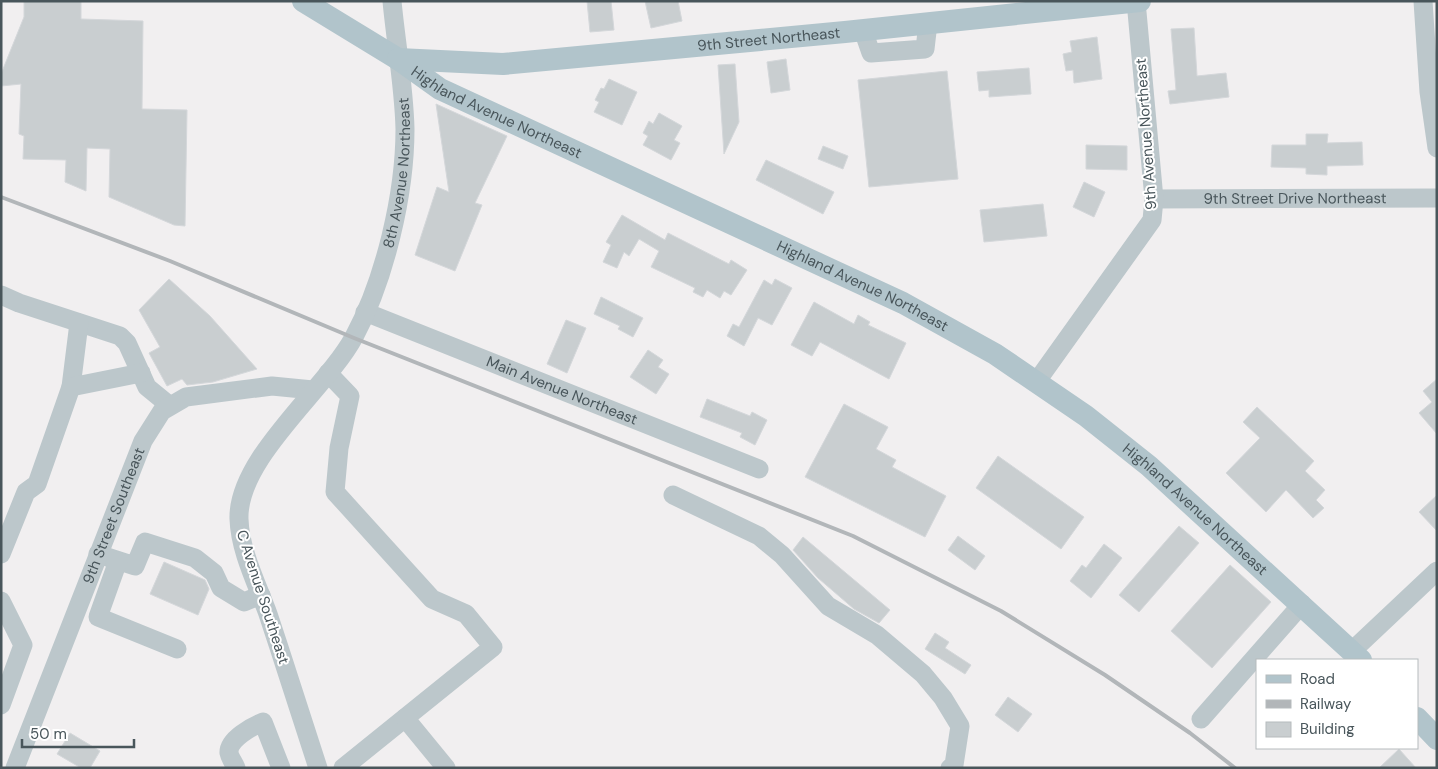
<svg xmlns="http://www.w3.org/2000/svg" width="1438" height="769" font-family="'DM Sans',sans-serif">
<style>
.building{fill:#c9ced0;stroke:#d4d7da}
.lines{fill:none;stroke-linecap:round;stroke-linejoin:round}
.minor{stroke:#bcc7cb;stroke-width:19}
.major{stroke:#b1c4cb;stroke-width:22}
.rail{stroke:#b2b6b9;stroke-width:4}
.labels{text-anchor:middle;dominant-baseline:central;stroke-width:4;stroke-linejoin:round;paint-order:stroke}
.street-label{font-size:15px;fill:#49565b;stroke:#fff}
</style>
<rect width="100%" height="100%" fill="#f1eff0"/>
<g class="building">
<polygon points="24,1 81,1 81,19 143,21 142,109 187,110 185,226 174,225 109,197 110,149 87,148 86,191 65,182 66,160 23,159 24,136 19,134 21,84 1,86 1,74 24,17"/>
<polygon points="587,1 611,1 614,30 590,32"/>
<polygon points="645,1 678,1 682,21 651,28"/>
<polygon points="1194,28 1197,76 1226,73 1229,97 1170,104 1168,91 1176,90 1171,29"/>
<polygon points="1097,37 1102,79 1074,83 1073,70 1066,71 1063,54 1072,52 1070,41"/>
<polygon points="786,59 790,90 771,93 767,62"/>
<polygon points="735,64 739,122 724,154 718,65"/>
<polygon points="1029,68 1031,94 989,97 989,90 979,91 977,72"/>
<polygon points="947,71 958,179 869,187 858,80"/>
<polygon points="609,79 637,92 622,125 594,112 599,102 595,100 601,88 604,89"/>
<polygon points="436,104 507,136 475,203 482,205 455,271 415,255 437,187 449,192"/>
<polygon points="659,113 682,126 674,140 680,143 671,160 643,145 648,136 643,133 649,121 653,124"/>
<polygon points="1306,134 1328,134 1327,143 1362,142 1363,165 1327,166 1327,175 1306,174 1306,168 1271,167 1272,145 1306,145"/>
<polygon points="1086,145 1127,146 1127,170 1086,169"/>
<polygon points="823,146 848,156 843,169 818,159"/>
<polygon points="766,160 834,192 823,214 756,180"/>
<polygon points="1084,182 1105,192 1094,217 1073,207"/>
<polygon points="1043,204 1047,236 984,242 980,210"/>
<polygon points="622,215 665,240 668,233 729,264 731,260 747,270 731,295 724,291 720,298 707,290 703,297 693,292 695,288 651,267 659,251 639,239 629,256 624,252 617,268 603,262 611,245 606,242"/>
<polygon points="169,279 210,316 257,369 213,382 187,385 182,379 167,386 149,353 160,347 139,310"/>
<polygon points="775,279 792,288 772,325 758,318 744,346 727,336 733,324 739,327 764,280 772,285"/>
<polygon points="601,297 643,318 633,337 618,329 620,326 594,314"/>
<polygon points="814,302 854,324 858,315 870,322 868,325 906,343 889,379 820,342 812,356 791,345"/>
<polygon points="566,320 586,328 567,373 547,364"/>
<polygon points="648,350 663,360 658,367 669,374 656,394 630,377"/>
<polygon points="1437,379 1437,434 1419,413 1432,402 1423,391"/>
<polygon points="707,399 750,416 752,412 767,420 755,445 740,437 742,433 700,417"/>
<polygon points="844,404 888,427 876,449 896,460 892,467 946,496 925,537 805,477"/>
<polygon points="1257,407 1314,461 1305,471 1325,490 1316,500 1324,508 1313,518 1286,490 1266,512 1226,473 1260,438 1243,422"/>
<polygon points="998,456 1084,517 1061,549 976,488"/>
<polygon points="1437,495 1437,531 1419,512"/>
<polygon points="1179,526 1199,543 1139,612 1119,595"/>
<polygon points="958,536 985,556 975,570 948,550"/>
<polygon points="803,537 890,610 879,623 854,609 818,578 793,550"/>
<polygon points="1104,544 1122,558 1091,598 1070,581 1082,565 1086,568"/>
<polygon points="164,562 205,580 209,589 198,615 150,594"/>
<polygon points="1230,565 1271,602 1212,668 1171,631"/>
<polygon points="935,633 949,642 945,648 971,665 965,674 925,649"/>
<polygon points="1008,697 1032,714 1018,732 995,715"/>
<polygon points="70,733 100,751 90,768 81,768 57,754"/>
<polygon points="1399,749 1416,768 1379,768"/>
</g>
<g class="lines">
<g class="minor">
<polyline points="1423,1 1429,92 1437,148"/>
<polyline points="863,30 871,53 925,49 928,23"/>
<path id="s1" d="M 1154,199 L 1437,198"/>
<polyline points="1,295 19,303 120,336 127,343 147,387 169,405"/>
<path id="s2" d="M 365,312 L 759,469"/>
<polyline points="328,373 350,396 339,448 335,492 432,599 466,614 493,647 343,768"/>
<polyline points="1037,381 1152,220 1154,199 1136,1"/>
<polyline points="71,387 79,323"/>
<polyline points="673,495 759,536 782,555 828,606 877,635 923,674 943,698 960,726 954,765 950,768"/>
<polyline points="1,554 26,492 37,484 71,387 141,373"/>
<polyline points="98,554 135,566 145,542 195,558 214,573 221,588 244,602 261,595"/>
<polyline points="118,561 98,617 177,649"/>
<polyline points="1,601 23,645 1,705"/>
<polyline points="1352,651 1437,571"/>
<polyline points="405,718 446,768"/>
<polyline points="1201,719 1302,604"/>
<path id="s3" d="M 15,768 L 143,441 L 162,411 L 186,397 L 272,386 L 313,390"/>
<path d="M 236,768 C 234,763 230,758 229,753 C 228,739 253,726 263,722 L 281,768"/>
<path id="s4" d="M 318,768 C 301,716 285,665 268,614 C 257,584 240,551 239,519 C 237,458 326,389 354,337 C 385,279 405,194 405,129 C 404,86 396,44 392,1"/>
</g>
<g class="major">
<path id="s5" d="M 303,1 L 398,59 L 440,89 L 903,303 L 995,354 L 1086,416 L 1149,466 L 1361,660"/>
<path id="s6" d="M 398,59 L 503,64 L 845,32 L 1140,1"/>
<polyline points="1417,718 1437,739"/>
</g>
<polyline class="rail" points="1,197 170,261 354,338 853,536 1001,611 1105,675 1190,733 1235,768"/>
</g>
<g class="labels">
<g class="street-label">
<text stroke="none"><textPath href="#s6" startOffset="372">9th Street Northeast</textPath></text>
<text stroke="none"><textPath href="#s5" startOffset="224">Highland Avenue Northeast</textPath></text>
<text transform="translate(1146 134) rotate(-94)">9th Avenue Northeast</text>
<text stroke="none"><textPath href="#s4" startOffset="652">8th Avenue Northeast</textPath></text>
<text stroke="none"><textPath href="#s1" startOffset="141">9th Street Drive Northeast</textPath></text>
<text stroke="none"><textPath href="#s5" startOffset="629">Highland Avenue Northeast</textPath></text>
<text stroke="none"><textPath href="#s2" startOffset="212">Main Avenue Northeast</textPath></text>
<text stroke="none"><textPath href="#s5" startOffset="1032">Highland Avenue Northeast</textPath></text>
<text stroke="none"><textPath href="#s3" startOffset="271">9th Street Southeast</textPath></text>
<text transform="translate(263 597) rotate(72)">C Avenue Southeast</text>
</g>
</g>
<rect width="1438" height="769" fill="none" stroke="#49565b" stroke-width="5"/>
<rect x="1256" y="659" width="162" height="90" fill="#ffffff" stroke="#b6bbbd"/>
<rect x="1266" y="675" width="25" height="8" fill="#b1c4cb" stroke="#b6bbbd"/>
<text x="1300" y="684" font-size="15" fill="#49565b">Road</text>
<rect x="1266" y="700" width="25" height="8" fill="#b2b6b9" stroke="#b6bbbd"/>
<text x="1300" y="709" font-size="15" fill="#49565b">Railway</text>
<rect x="1266" y="722" width="25" height="15" fill="#c9ced0" stroke="#b6bbbd"/>
<text x="1300" y="734" font-size="15" fill="#49565b">Building</text>
<path d="M22 739v8h112v-8" fill="none" stroke="#49565b" stroke-width="2.5"/>
<text x="30" y="739" font-size="15" fill="#49565b" stroke="#ffffff" stroke-width="4" paint-order="stroke">50 m</text>
</svg>
